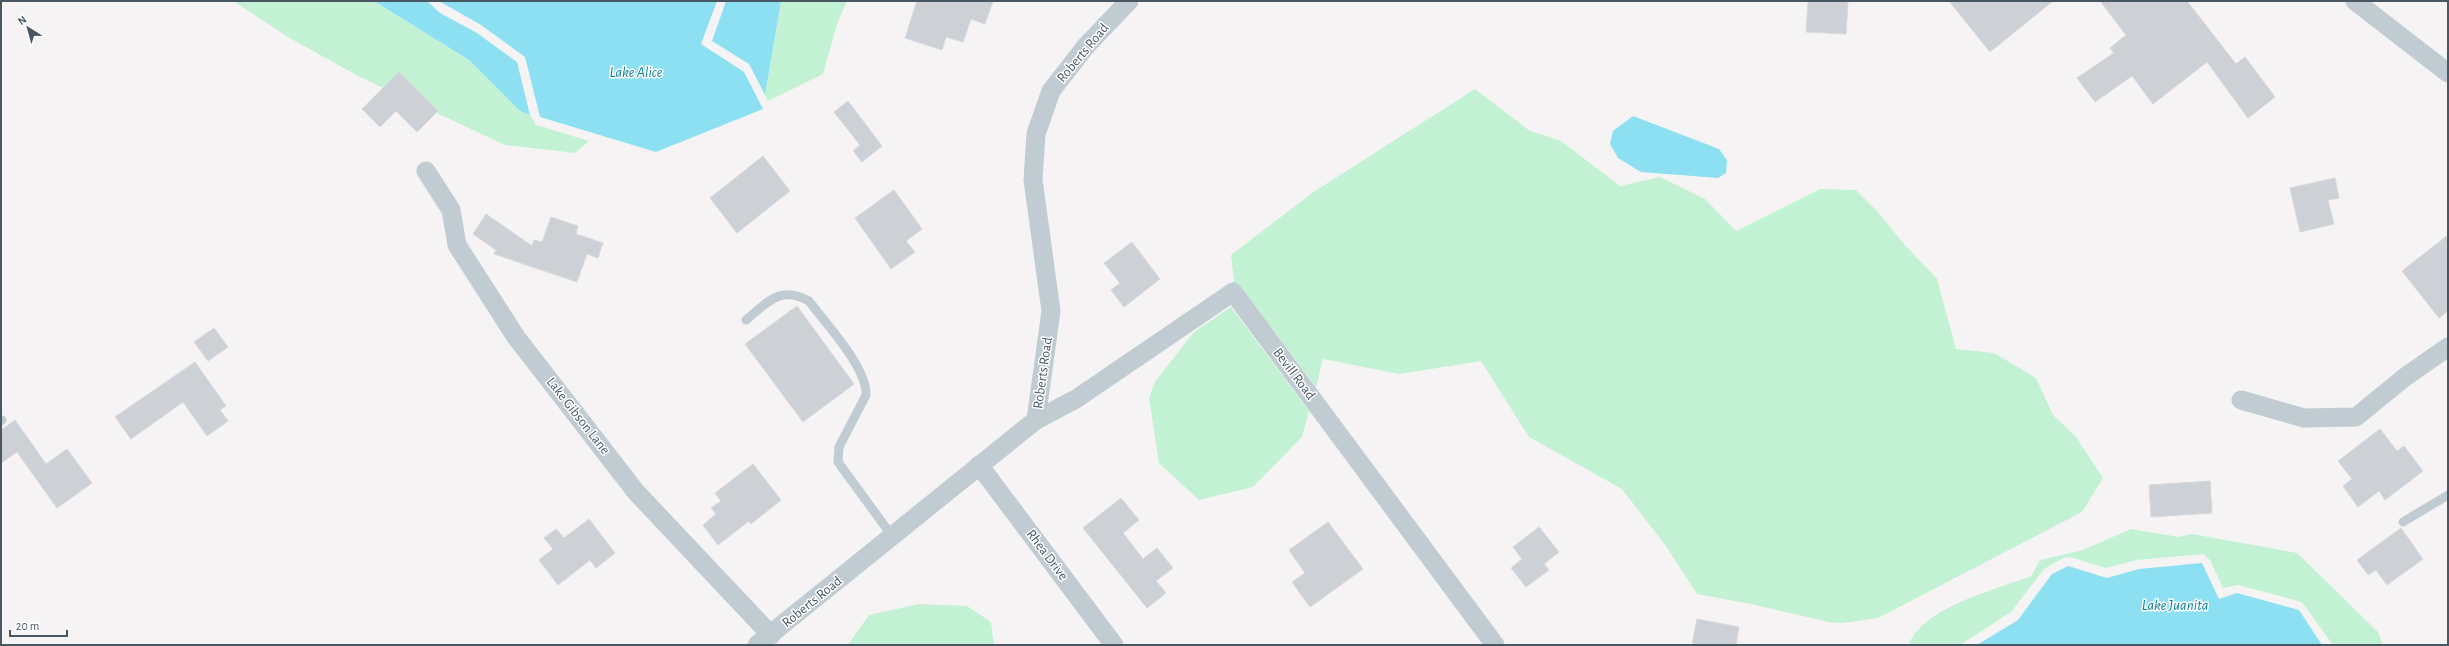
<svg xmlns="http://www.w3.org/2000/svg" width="2449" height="646" font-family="'Alegreya Sans',sans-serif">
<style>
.green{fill:#c2f2d3}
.water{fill:#8de0f1}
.building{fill:#cdd0d5;stroke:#d7d9de}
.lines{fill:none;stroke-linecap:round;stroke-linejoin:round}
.service{stroke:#c1cbd2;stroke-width:9}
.minor{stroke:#c1cbd2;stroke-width:19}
.labels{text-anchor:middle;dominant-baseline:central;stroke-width:3;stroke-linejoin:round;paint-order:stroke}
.street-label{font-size:14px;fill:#495762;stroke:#fff}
.water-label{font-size:15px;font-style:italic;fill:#087e97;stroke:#fff}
</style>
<rect width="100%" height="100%" fill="#f5f3f3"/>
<g class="green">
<polygon points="233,1 374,1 469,60 520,111 530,115 536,125 589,141 575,153 505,145 360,77 288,37"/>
<polygon points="781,1 847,1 837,24 823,74 768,101 765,95"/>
<polygon points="1475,89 1530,131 1561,141 1620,186 1660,177 1705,199 1736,231 1820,189 1856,190 1878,212 1903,243 1937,279 1956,349 1994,353 2036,378 2053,415 2076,437 2103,478 2082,512 1878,618 1842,623 1829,622 1751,604 1697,594 1666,546 1622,489 1529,437 1481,361 1399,374 1323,359 1316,387 1241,287 1231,284 1234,281 1231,255 1315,191"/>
<polygon points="1231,307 1309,411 1302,437 1253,487 1199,500 1159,463 1149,398 1155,382 1193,333"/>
<path d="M 2131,529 L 2179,537 L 2192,534 L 2297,553 L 2378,632 L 2383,645 L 2333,645 L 2302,602 L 2238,585 L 2223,588 L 2210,560 L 2203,554 L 2137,560 L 2106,568 L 2070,557 L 2063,558 L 2044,569 L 2011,612 L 1960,645 L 1909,645 C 1922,607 1996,590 2031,576 L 2040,560 L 2083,550 Z"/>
<polygon points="919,604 967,606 991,622 994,645 848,645 869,615"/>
</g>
<g class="water">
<polygon points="374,1 427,1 440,13 477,33 517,62 530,115 520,111 469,60"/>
<polygon points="439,1 717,1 701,44 744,72 763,109 656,152 540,117 525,57 481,25"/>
<polygon points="726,1 781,1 765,95 749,64 712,41"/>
<polygon points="1633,116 1719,149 1727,160 1726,173 1718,178 1641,172 1618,158 1610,144 1613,131"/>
<polygon points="2202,563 2219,599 2237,593 2299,610 2322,645 1977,645 2018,620 2052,574 2068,566 2107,578 2139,569"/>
</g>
<g class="building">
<polygon points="917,1 993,1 985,24 971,19 963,42 946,37 942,50 905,38"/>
<polygon points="1808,1 1848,1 1846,34 1806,32"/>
<polygon points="1949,1 2053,1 1990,52"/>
<polygon points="2100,1 2187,1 2236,64 2245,57 2275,97 2248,118 2207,62 2153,104 2132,76 2095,102 2077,78 2114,53 2110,48 2126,35"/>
<polygon points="399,72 438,111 417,132 396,111 380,127 362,109"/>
<polygon points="848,101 882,146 862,162 853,151 860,145 834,112"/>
<polygon points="763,156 790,191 737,233 710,198"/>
<polygon points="2335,178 2339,198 2328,200 2334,224 2300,232 2290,188"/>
<polygon points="894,190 922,229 906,241 915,252 891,269 855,218"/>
<polygon points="486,214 532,246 534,240 542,242 551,217 578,226 576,234 603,243 598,258 587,254 577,282 494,254 496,250 473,234"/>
<polygon points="2448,235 2448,311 2439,318 2402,271"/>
<polygon points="1132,242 1160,279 1124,307 1111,290 1120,283 1104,263"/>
<polygon points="797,306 854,384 803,422 745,344"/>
<polygon points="214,328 228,347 208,361 194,342"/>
<polygon points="195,362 226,406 220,410 228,421 207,436 183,402 131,439 115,417"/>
<polygon points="15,420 46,464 67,449 92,483 57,508 17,452 1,463 1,430"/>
<polygon points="2380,429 2397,451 2404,446 2423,471 2385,500 2379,491 2358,507 2343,486 2352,479 2338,461"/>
<polygon points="753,464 781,500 751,524 749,521 718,545 703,525 716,514 711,508 721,501 715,493"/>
<polygon points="2210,481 2212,513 2151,517 2149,485"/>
<polygon points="1121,498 1139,520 1123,533 1143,559 1157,548 1173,568 1156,581 1166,593 1147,608 1083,528"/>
<polygon points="589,519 615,553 596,568 590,560 558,585 539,560 553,549 544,538 556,529 564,538"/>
<polygon points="1328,522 1363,569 1310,607 1292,582 1305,573 1289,550"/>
<polygon points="1539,527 1559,552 1544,564 1549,570 1526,587 1511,568 1522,559 1513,547"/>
<polygon points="2401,528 2423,559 2387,585 2376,570 2368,575 2357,560"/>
<polygon points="1697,619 1739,627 1736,645 1692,645"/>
</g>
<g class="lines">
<g class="service">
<path d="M 746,320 C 768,302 780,285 809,301 C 826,324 867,367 866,395 L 839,447 L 838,462 L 892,536"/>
<polyline points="1,421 2,420"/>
<polyline points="2403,522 2448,495"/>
</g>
<g class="minor">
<polyline points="2355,1 2448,73"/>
<polyline points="426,171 451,210 457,245 516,337 636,492 771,635"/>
<polyline points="2241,400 2304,418 2356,417 2405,377 2448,347"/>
<polyline points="1036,420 1076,399 1233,292 1495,645"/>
<polyline points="979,465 1114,645"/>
<polyline points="757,645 1036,420 1051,311 1033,180 1036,134 1051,91 1086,46 1129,1"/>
</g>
</g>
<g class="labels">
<g class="street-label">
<text transform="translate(1083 53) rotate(-50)">Roberts Road</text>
<text transform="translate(1043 373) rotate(-82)">Roberts Road</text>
<text transform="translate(1294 374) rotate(53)">Bevill Road</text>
<text transform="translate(578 416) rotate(52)">Lake Gibson Lane</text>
<text transform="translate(1047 555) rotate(53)">Rhea Drive</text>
<text transform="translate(812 602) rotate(-39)">Roberts Road</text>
</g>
<g class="water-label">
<text x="636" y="72">Lake Alice</text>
<text x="2175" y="605">Lake Juanita</text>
</g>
</g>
<rect width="2449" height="646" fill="none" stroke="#495762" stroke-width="4"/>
<g transform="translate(28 28) rotate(323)" stroke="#ffffff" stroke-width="3" paint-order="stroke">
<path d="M0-3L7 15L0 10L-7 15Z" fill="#495762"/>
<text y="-6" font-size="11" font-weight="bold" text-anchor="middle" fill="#495762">N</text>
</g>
<path d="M10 630v6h57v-6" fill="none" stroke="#495762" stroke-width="2"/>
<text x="16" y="630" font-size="12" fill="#495762" stroke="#ffffff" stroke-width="3" paint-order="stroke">20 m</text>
</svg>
